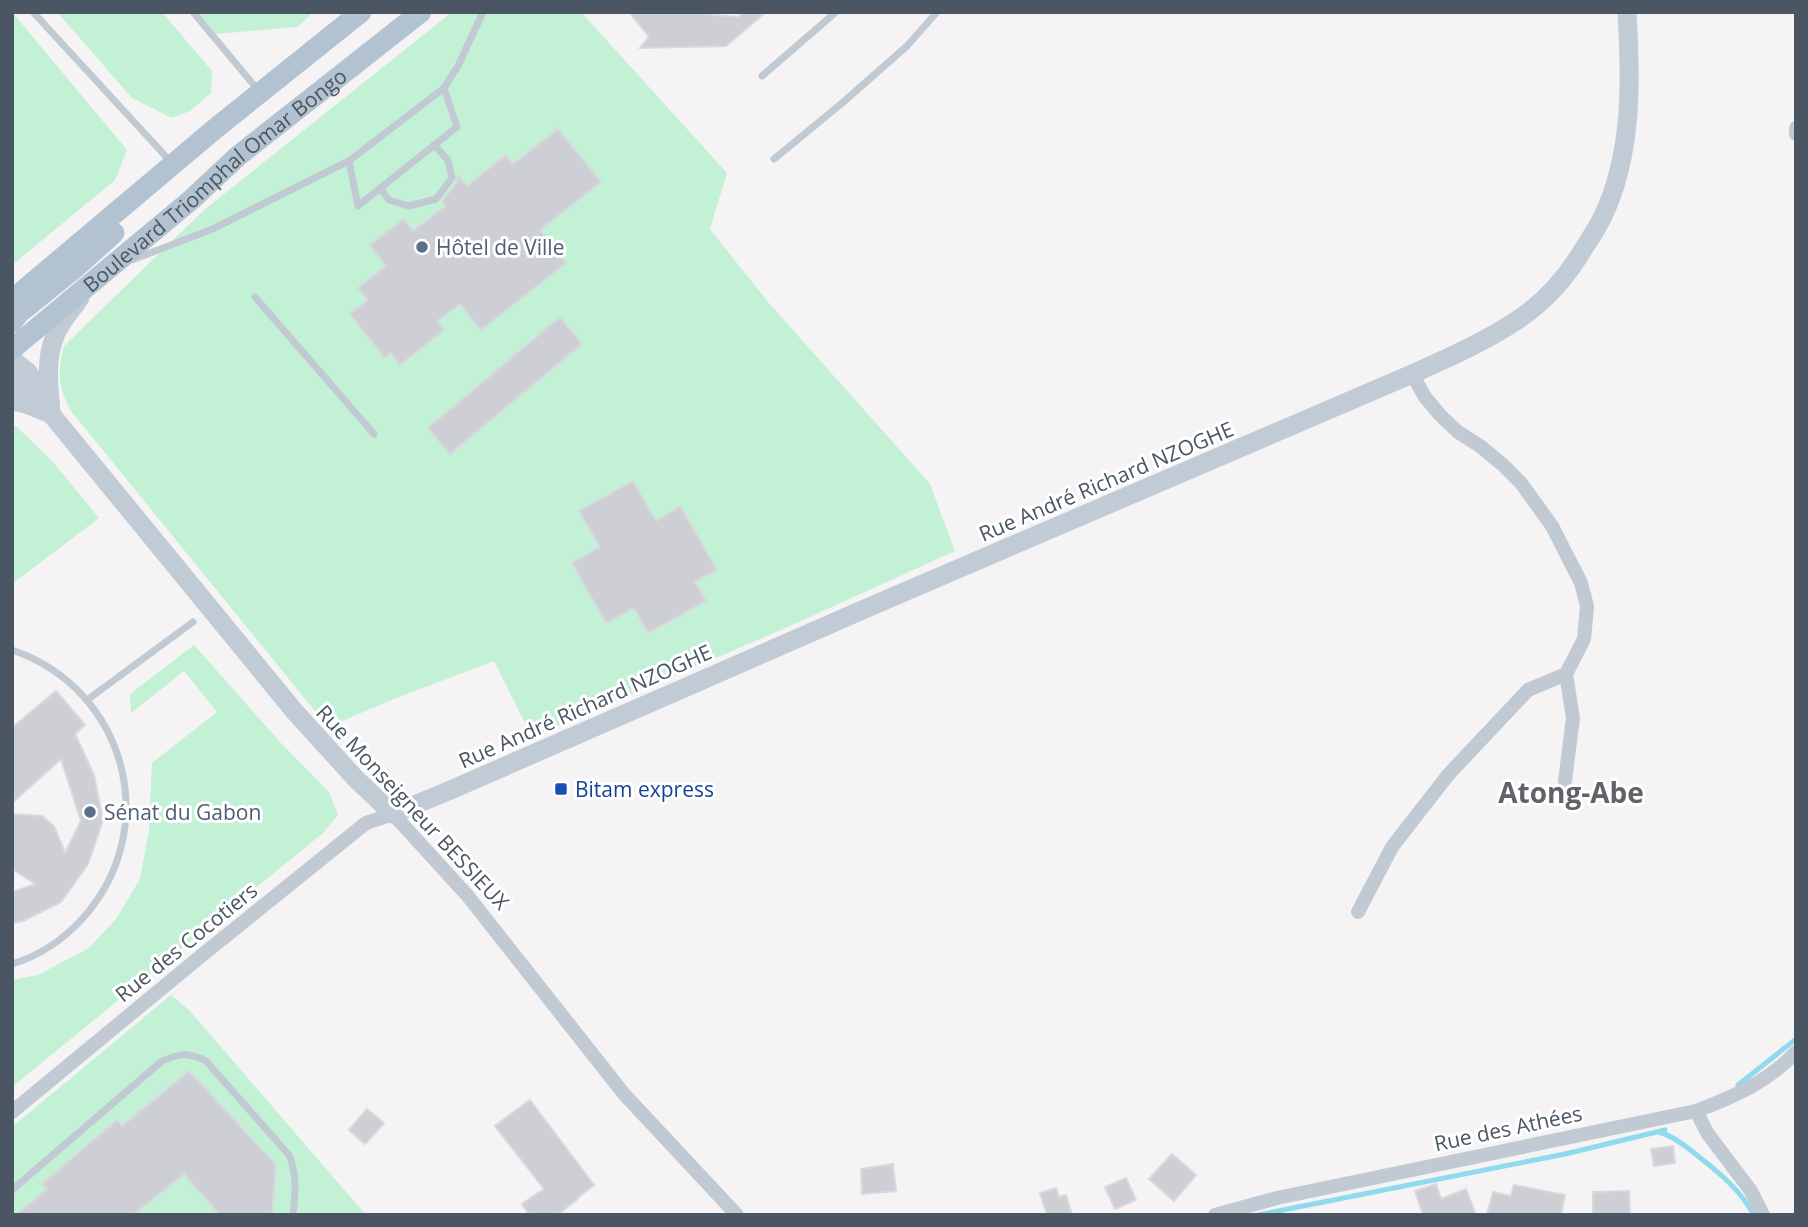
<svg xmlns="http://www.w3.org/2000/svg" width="1808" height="1227" font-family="'Open Sans',sans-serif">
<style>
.green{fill:#c3f1d5}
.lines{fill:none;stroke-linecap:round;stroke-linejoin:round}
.stream{stroke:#90daee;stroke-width:5}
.building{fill:#cdcfd5;stroke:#d7d9de;stroke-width:2}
.lane{stroke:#c1cad2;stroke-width:7}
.street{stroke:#c1cad2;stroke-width:14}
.secondary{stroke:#c1cbd6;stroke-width:19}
.primary{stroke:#b3c2d1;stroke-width:21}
.service-dot{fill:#5c6f8a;stroke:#fff;stroke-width:2.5}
.transit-dot{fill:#1a4fb4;stroke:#fff;stroke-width:2.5}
.labels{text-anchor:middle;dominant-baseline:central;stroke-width:6;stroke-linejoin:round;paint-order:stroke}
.street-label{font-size:21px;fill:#4a5661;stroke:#fff}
.service-label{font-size:21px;fill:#4e5e75;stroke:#fff;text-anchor:start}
.transit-label{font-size:21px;fill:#164399;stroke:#fff;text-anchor:start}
.district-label{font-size:28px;font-weight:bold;fill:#5f6368;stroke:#fff}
</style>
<rect width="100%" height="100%" fill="#f5f3f3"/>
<g class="green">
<polygon points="12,12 127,150 115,180 12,265"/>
<polygon points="57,12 162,12 212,71 211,93 190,111 172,118 132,98"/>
<polygon points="197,12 314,12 297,27 216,34"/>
<path d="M 452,12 L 581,12 L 727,173 L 710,229 L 768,302 L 930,484 L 955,551 L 790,626 L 532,737 L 494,661 L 394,699 L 328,727 L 71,411 C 58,387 57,372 64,346 L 204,210 Z"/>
<polygon points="12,425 17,427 53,462 99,518 12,584"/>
<polygon points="194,645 280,742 329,792 338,815 323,833 12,1087 12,980 38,975 89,948 116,919 140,879 149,830 152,763 217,712 184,671 131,713 130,694"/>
<polygon points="171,995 189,1010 366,1215 12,1215 12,1127"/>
</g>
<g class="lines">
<g class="stream">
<polyline points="1738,1085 1796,1039"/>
<path d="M 1661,1133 C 1673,1136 1684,1145 1693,1152 C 1717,1171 1739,1188 1754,1215"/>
<polyline points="1258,1215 1565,1154 1665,1130"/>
</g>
</g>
<g class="building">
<polygon points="629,12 713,12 712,15 738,17 744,12 766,12 726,46 640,48 649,37"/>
<polygon points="558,129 601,182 540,230 566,263 481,330 460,304 437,321 444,330 400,365 391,353 385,358 350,314 368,300 358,288 386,266 370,245 404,219 413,231 445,206 442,201 457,182 458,176 467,186 506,155 513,164"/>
<polygon points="560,317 582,344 450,454 428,428"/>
<polygon points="633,481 656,521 680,506 717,570 695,582 706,601 648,633 634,608 606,623 572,563 600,547 579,511"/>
<polygon points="56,691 85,725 75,734 94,775 103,820 88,864 61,902 23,921 12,923 12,892 36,884 12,869 12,814 42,816 54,826 65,853 81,821 61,759 12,803 12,728"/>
<polygon points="189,1071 276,1165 272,1215 220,1215 184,1174 133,1215 16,1215 47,1189 42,1184 117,1120 122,1126"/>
<polygon points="530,1100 594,1185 577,1198 578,1199 557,1215 529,1215 522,1204 544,1189 495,1126"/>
<polygon points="367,1109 384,1123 365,1144 349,1130"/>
<polygon points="1673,1146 1675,1163 1654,1166 1651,1149"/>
<polygon points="1172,1154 1196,1175 1174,1201 1149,1179"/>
<polygon points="893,1164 896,1191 862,1194 861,1169"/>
<polygon points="1126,1178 1136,1200 1115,1209 1105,1187"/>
<polygon points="1436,1184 1441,1199 1466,1189 1476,1215 1423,1215 1415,1191"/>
<polygon points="1514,1185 1565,1195 1561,1215 1487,1215 1493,1192 1511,1196"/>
<polygon points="1056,1188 1059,1197 1066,1195 1072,1215 1047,1215 1040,1193"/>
<polygon points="1629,1191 1630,1215 1593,1215 1593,1192"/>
</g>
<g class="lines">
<g class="lane">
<polyline points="33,12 170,161"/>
<polyline points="193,12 258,90"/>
<polyline points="762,76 836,12"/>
<polyline points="774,159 841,104 907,46 937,12"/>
<polyline points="349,161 358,206 457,127 444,88"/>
<polyline points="380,188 389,200 409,206 436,199 452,178 448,160 434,145"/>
<polyline points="132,260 215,228 349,161 444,88 458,66 483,12"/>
<polyline points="255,297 374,434"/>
<path d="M 12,650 C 127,689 163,829 83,918 C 64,939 39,956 12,964"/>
<polyline points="87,700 193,622"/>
<path d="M 12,1190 L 162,1061 C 181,1053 187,1052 206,1061 L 289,1155 C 298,1178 295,1191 293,1215"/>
</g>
<g class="street">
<polyline points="1796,128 1796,134"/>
<polyline points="1412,374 1425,397 1440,415 1458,432 1480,446 1503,465 1521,483 1552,526 1581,583 1587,606 1584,639 1566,674 1573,718 1565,781"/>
<polyline points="1358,912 1392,847 1448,775 1528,690 1566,674"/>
<polyline points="1696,1111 1708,1134 1751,1191 1763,1215"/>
<polyline points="12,1112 201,956 366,823 393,814 467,895 624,1094 737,1215"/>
<path d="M 1215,1215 L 1277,1198 L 1696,1111 C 1733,1097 1768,1082 1796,1052"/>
</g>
<g class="secondary">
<polyline points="12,359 28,372 50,403"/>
<polyline points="12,376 38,409"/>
<path d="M 12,401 L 26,404 L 51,414 L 295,712 L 356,779 L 393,814 L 453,789 L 867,608 L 1412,374 C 1448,358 1484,342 1516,321 C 1545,302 1567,277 1584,248 C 1591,237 1598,227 1603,216 C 1633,153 1631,80 1627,12"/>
<path d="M 51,414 C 49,384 43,354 60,326 C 66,316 73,308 80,298"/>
</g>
<g class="primary">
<polyline points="12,300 216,128 361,12"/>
<polyline points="12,322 19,313 76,267 114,233"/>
<path id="s1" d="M 12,349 L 191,200 L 238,156 L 421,12"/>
</g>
</g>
<g class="service-dot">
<circle cx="422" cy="247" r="7"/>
<circle cx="90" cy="812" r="7"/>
</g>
<rect class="transit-dot" x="554" y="782" width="14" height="14" rx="3.5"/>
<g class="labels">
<g class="street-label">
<text stroke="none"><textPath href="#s1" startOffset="264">Boulevard Triomphal Omar Bongo</textPath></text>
<text transform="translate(1106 481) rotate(-23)">Rue André Richard NZOGHE</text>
<text transform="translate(585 706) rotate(-24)">Rue André Richard NZOGHE</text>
<text transform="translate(413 807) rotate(47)">Rue Monseigneur BESSIEUX</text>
<text transform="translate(186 942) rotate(-39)">Rue des Cocotiers</text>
<text transform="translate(1508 1128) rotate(-12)">Rue des Athées</text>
</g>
<g class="service-label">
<text x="436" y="247">Hôtel de Ville</text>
<text x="104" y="812">Sénat du Gabon</text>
</g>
<g class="transit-label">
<text x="575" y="789">Bitam express</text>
</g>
<g class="district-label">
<text x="1571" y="792">Atong-Abe</text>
</g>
</g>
<rect width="1808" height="1227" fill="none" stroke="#4a5661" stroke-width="28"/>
</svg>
